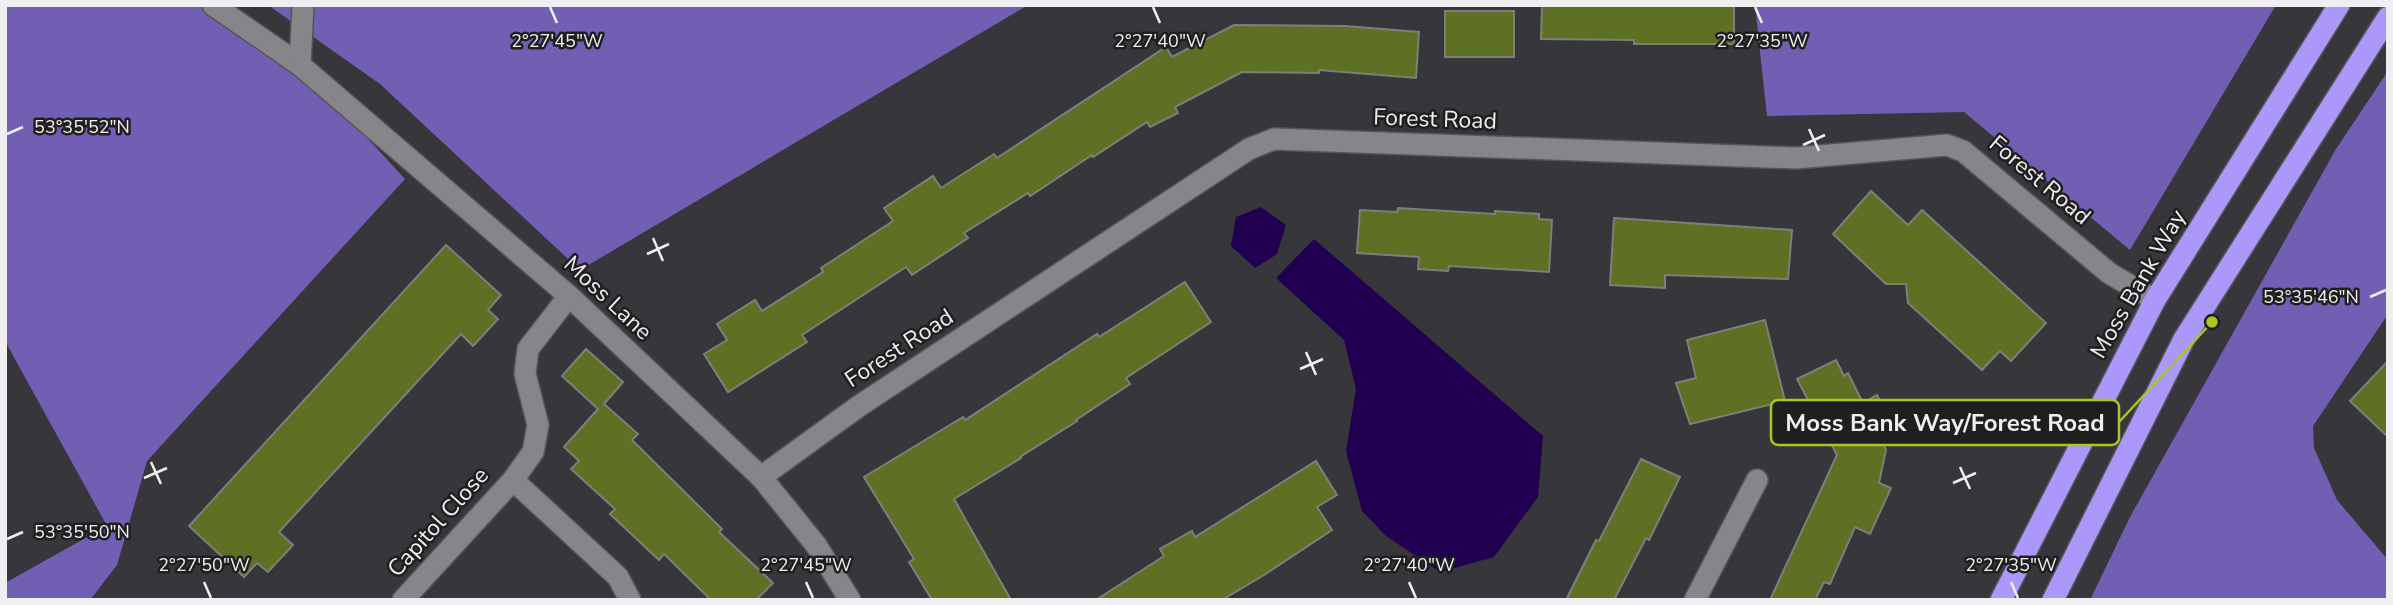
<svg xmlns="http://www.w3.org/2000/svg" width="2393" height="605" font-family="'Nunito Sans',sans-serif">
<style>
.forest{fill:#725fb4}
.water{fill:#210051}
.building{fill:#5e7024;stroke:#7e7f7b;stroke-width:2}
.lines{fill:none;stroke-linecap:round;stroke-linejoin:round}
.street-casing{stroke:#555458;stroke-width:24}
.highway-casing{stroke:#555458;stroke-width:24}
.street{stroke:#86858a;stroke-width:21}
.highway{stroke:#ac98fa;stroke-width:21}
.ticks{fill:none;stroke:#efeff1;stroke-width:2.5}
.labels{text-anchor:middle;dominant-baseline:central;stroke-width:5;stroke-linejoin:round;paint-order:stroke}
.street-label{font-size:23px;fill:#efeff1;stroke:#1f1f20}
.ticks-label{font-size:18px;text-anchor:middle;fill:#efeff1;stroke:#1f1f20;stroke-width:5;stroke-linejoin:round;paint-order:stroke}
.leader{fill:none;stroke:#a5c822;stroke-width:2.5}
.callout-dot{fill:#a5c822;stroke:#1f1f20;stroke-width:2.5}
.callout{fill:#1f1f20;stroke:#a5c822;stroke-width:2.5}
.callout-label{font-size:24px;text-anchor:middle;font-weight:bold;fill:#efeff1}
</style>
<rect width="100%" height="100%" fill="#37373b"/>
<g class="forest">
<polygon points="5,5 203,5 300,65 405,179 147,461 117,565 90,600 5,600 5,583 107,526 5,341"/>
<polygon points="268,5 1028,5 580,270 380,84"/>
<polygon points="1755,5 2276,5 2130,250 1964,112 1767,116"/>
<polygon points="2388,71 2388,314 2313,426 2314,448 2337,500 2388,560 2388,600 2090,600 2130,517 2336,149"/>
</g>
<g class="water">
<polygon points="1261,207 1286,225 1277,254 1255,268 1231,246 1236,217"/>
<polygon points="1314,239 1543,436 1538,497 1494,557 1440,572 1386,536 1362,511 1346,451 1356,389 1344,340 1276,278"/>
</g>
<g class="building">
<polygon points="1542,5 1734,5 1734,44 1634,44 1634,40 1541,39"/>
<rect x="1445" y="11" width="69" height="46"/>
<polygon points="1234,25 1345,26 1419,32 1416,78 1319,70 1319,73 1242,72 1175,107 1178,113 1150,127 1147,122 1093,157 1092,155 1030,196 1028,193 964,233 968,238 912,275 906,267 802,335 807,342 728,392 704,354 727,340 717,324 755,300 762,311 823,272 821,268 893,221 884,208 933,176 941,188 994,154 997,158 1166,47 1172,57"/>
<polygon points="1871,191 1908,225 1922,210 2046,323 2011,361 2000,351 1982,370 1908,303 1906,284 1886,284 1833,234"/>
<polygon points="1398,208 1495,214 1495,211 1539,214 1539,219 1552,220 1549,272 1449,266 1448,271 1418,269 1419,257 1357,253 1360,210 1397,212"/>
<polygon points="1614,218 1792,230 1788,279 1665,275 1665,288 1610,285"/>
<polygon points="446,245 501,295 488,310 498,319 473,346 461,334 279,532 293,545 268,572 257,563 244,577 189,526"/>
<polygon points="1185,282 1211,322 1126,378 1130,384 1076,420 1077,421 1020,457 1021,458 954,499 1011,600 932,600 909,562 914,559 864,477 963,417 965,420 1097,334 1099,337"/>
<polygon points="1765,320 1785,401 1690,424 1676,383 1696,378 1687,340"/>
<polygon points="586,349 623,382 604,404 638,434 632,440 722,529 719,532 773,583 756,600 711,600 664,554 659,560 610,514 615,509 571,469 579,461 564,447 598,409 562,376"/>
<polygon points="1836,360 1844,376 1848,373 1863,403 1877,395 1892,424 1877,432 1886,450 1879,483 1891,488 1870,534 1855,527 1830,584 1824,582 1815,600 1770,600 1837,455 1797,379"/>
<polygon points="2388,361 2388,437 2350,401"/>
<polygon points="1641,459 1680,477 1649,540 1646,538 1614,600 1566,600 1596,540 1599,541"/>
<polygon points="1316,461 1337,495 1317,507 1332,530 1264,575 1222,600 1096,600 1164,556 1160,549 1192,531 1195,537"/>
</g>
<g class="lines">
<g class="street-casing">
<g id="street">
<polyline points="213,5 300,65 569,296 761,477 816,545 850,600"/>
<polyline points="300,65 303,5"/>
<polyline points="761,477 859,406 1249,149 1274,139 1796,158 1947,145 1963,151 2109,273 2155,300"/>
<polyline points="513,480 618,577 630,600"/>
<polyline points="403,600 513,480 533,452 538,425 525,374 528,349 569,296"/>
<polyline points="1695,600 1757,480"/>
</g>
</g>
<g class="highway-casing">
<g id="highway">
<polyline points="2001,600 2155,300 2339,5"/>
<polyline points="2053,600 2184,339 2388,17"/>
</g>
</g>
<use href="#street" class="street"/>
<use href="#highway" class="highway"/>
</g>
<path class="ticks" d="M 550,7 L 557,23M 1153,7 L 1160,23M 1755,7 L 1762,23M 1809,129 L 1819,151M 7,134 L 23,127M 1803,145 L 1825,135M 653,238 L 663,261M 647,254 L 669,244M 2370,297 L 2386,290M 1306,352 L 1316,375M 1300,369 L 1323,359M 151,462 L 161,484M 1960,467 L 1970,489M 144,478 L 167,468M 1953,483 L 1976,473M 7,539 L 23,532M 204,582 L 211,598M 806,582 L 813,598M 1409,582 L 1416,598M 2011,582 L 2018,598"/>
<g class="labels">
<g class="street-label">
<text transform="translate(1435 119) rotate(2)">Forest Road</text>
<text transform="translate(2040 180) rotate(40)">Forest Road</text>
<text transform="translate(2138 284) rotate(-60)">Moss Bank Way</text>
<text transform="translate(608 298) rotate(43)">Moss Lane</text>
<text transform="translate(899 348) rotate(-33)">Forest Road</text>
<text transform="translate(438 522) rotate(-48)">Capitol Close</text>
</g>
</g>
<g class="ticks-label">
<text x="557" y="47">2°27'45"W</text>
<text x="1160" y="47">2°27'40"W</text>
<text x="1762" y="47">2°27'35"W</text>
<text x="82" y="133">53°35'52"N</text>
<text x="2311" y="303">53°35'46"N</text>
<text x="82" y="538">53°35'50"N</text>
<text x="204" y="571">2°27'50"W</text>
<text x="806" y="571">2°27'45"W</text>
<text x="1409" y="571">2°27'40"W</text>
<text x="2011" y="571">2°27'35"W</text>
</g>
<path class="leader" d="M2212 322L2119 422"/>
<circle class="callout-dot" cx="2212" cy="322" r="7"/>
<rect class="callout" x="1771" y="400" width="348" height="45" rx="7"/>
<g class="callout-label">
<text x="1945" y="431">Moss Bank Way/Forest Road</text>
</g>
<rect width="2393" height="605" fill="none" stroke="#efeff1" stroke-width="14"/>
</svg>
